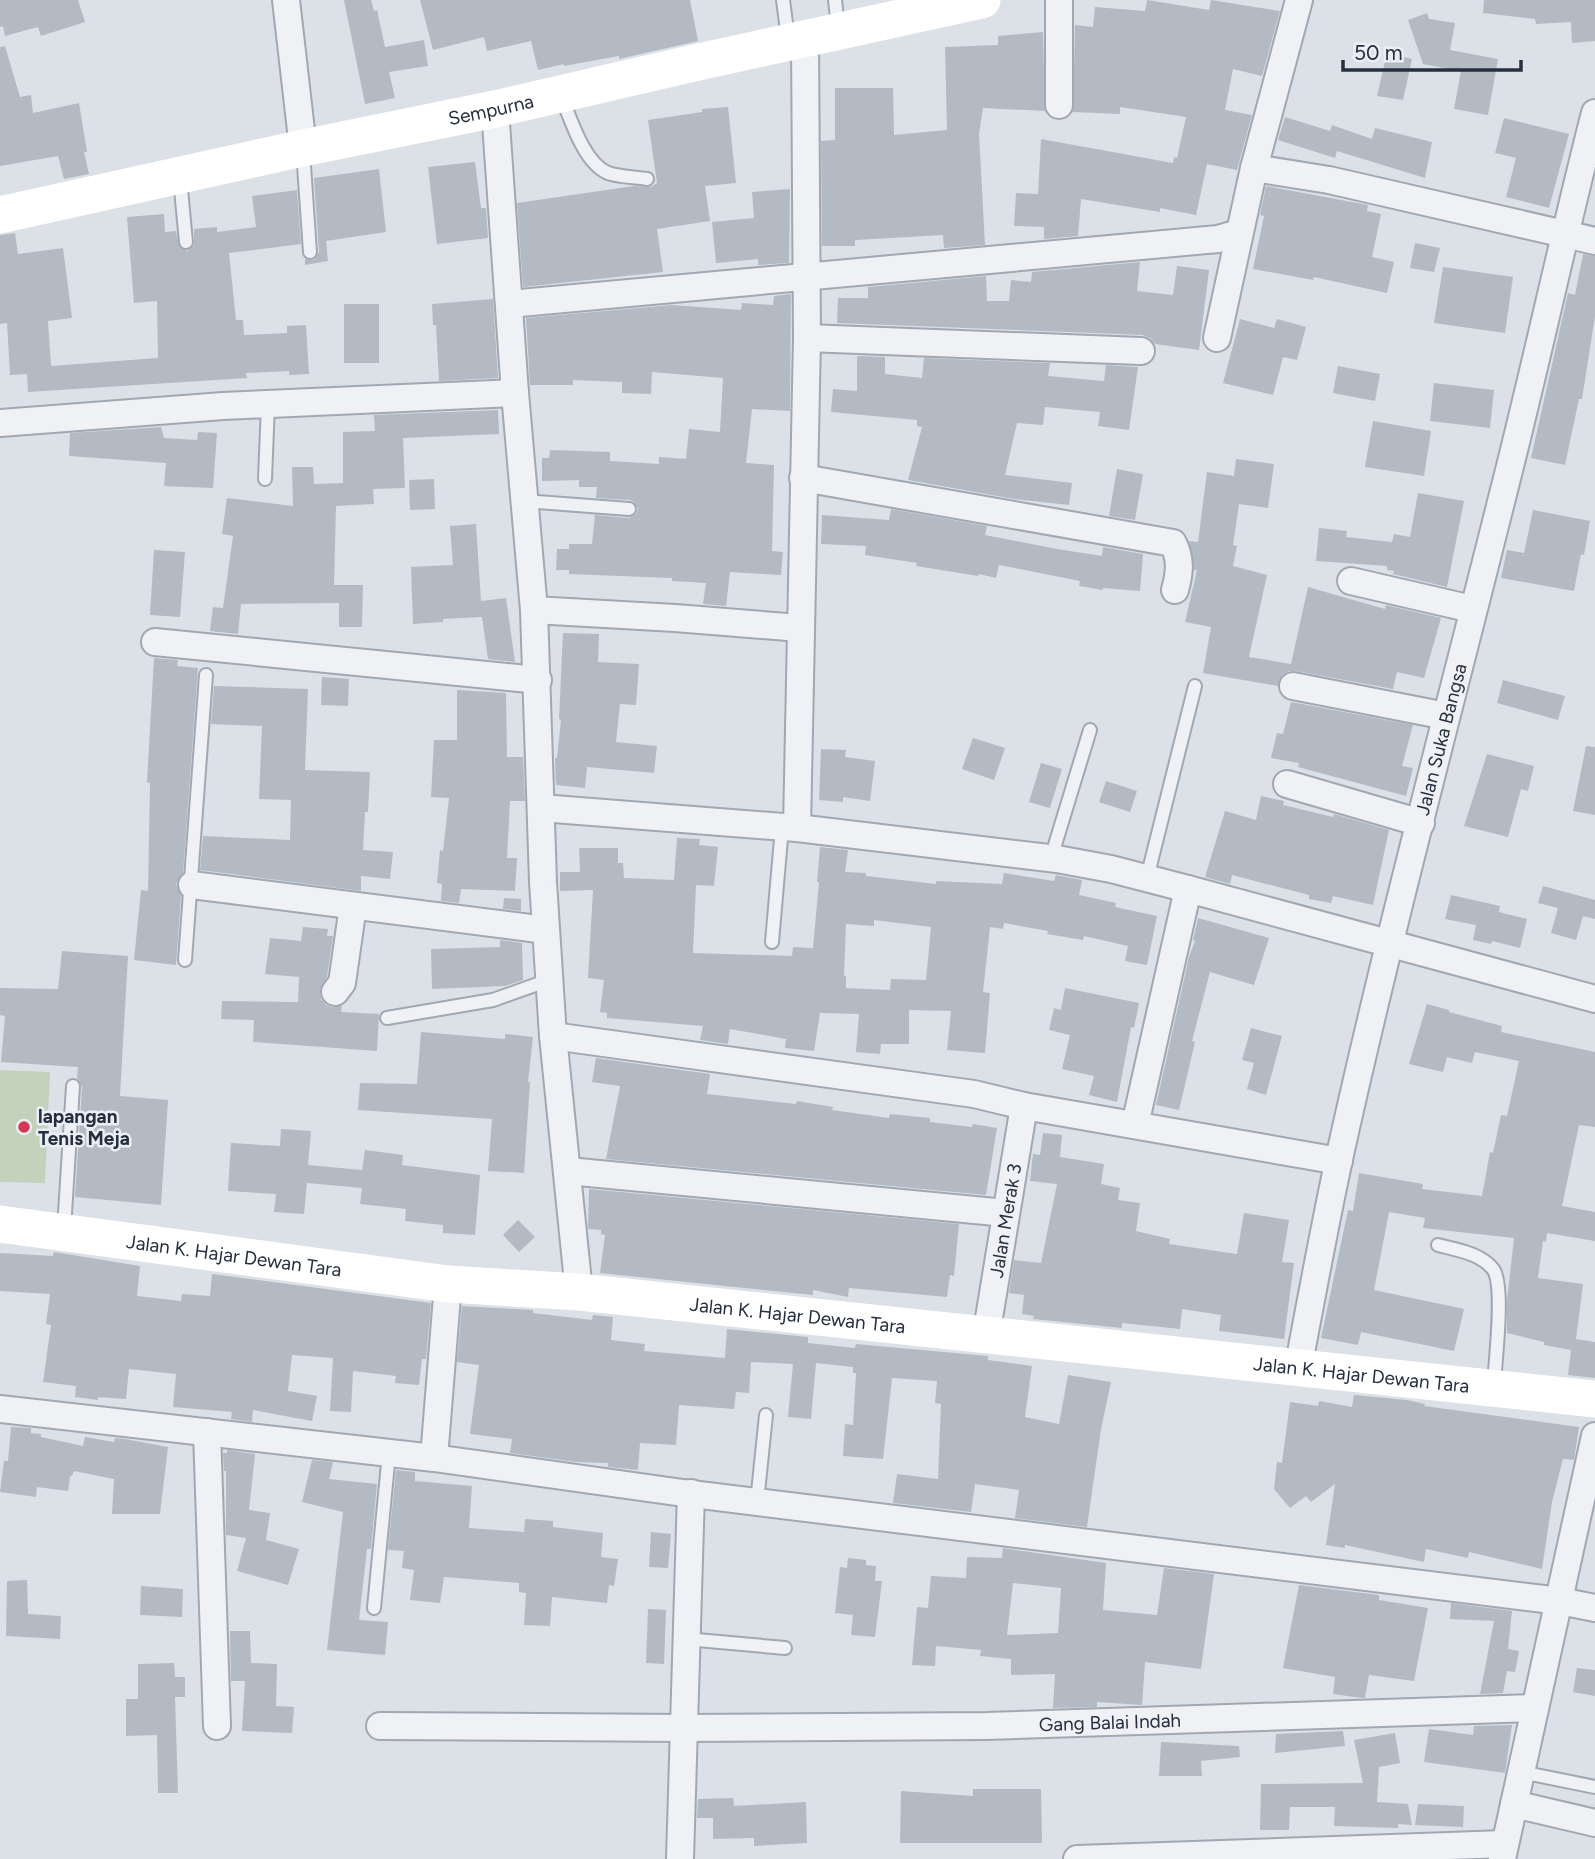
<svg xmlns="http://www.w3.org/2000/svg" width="1595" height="1859" font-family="Figtree,sans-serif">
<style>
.green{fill:#c2d2bc}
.building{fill:#b3bac4;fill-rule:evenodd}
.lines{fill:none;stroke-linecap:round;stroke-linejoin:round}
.lane-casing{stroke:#a1a8b1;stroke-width:16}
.street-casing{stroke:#a1a8b1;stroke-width:30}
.lane{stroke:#eff1f5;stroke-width:12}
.street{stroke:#eff1f5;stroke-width:26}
.secondary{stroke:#fff;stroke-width:37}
.poi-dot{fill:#d63755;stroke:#ebeff5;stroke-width:2.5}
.labels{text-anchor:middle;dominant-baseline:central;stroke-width:5;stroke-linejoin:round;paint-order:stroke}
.street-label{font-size:19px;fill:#252f3e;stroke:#ebeff5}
.poi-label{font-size:19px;font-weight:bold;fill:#252f3e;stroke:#ebeff5;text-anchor:start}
</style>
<rect width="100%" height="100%" fill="#dce1e7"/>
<polygon class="green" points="0,1070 50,1072 45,1183 0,1182"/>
<g class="building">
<polygon points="0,0 78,0 85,22 41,36 38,27 5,36 3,26 0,27"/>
<polygon points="344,0 371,0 374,11 377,10 385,47 424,40 428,66 389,72 395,98 365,104"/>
<polygon points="420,0 690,0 698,41 619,59 619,56 564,66 564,64 538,70 531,41 487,51 484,37 433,50"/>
<polygon points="1147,0 1209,10 1211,0 1280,11 1262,76 1233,69 1225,110 1252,115 1237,170 1207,164 1196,215 1160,208 1160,212 1081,199 1078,236 1044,239 1044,227 1014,226 1016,193 1038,194 1041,139 1173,163 1174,157 1177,158 1186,117 1120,107 1120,114 1073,112 1075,25 1093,27 1095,7 1145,11"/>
<polygon points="1484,0 1595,0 1595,41 1572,43 1571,22 1536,24 1535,19 1483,13"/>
<polygon points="1427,13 1429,19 1455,23 1450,50 1498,59 1488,115 1454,109 1461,71 1423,64 1408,20"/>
<polygon points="1043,32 1045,111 983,108 979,134 985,245 944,248 943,235 855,240 855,246 822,246 821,141 835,140 835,88 893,88 894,135 947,130 945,47 998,45 998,36"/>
<polygon points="5,46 20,97 31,95 33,113 79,103 87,152 84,152 89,174 64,179 58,156 0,166 0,47"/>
<polygon points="1387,53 1412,59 1403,100 1377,96"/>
<polygon points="728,107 736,183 705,186 710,221 657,229 663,272 523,287 517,203 634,186 651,187 657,183 648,120 702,112 702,109"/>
<polygon points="1285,117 1330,131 1332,125 1372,139 1375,128 1432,142 1425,178 1337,151 1335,158 1278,140"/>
<polygon points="1504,118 1569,134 1549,208 1506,197 1516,158 1495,153"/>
<polygon points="475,162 481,208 486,208 488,238 437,244 428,167"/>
<polygon points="379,169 386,232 326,241 328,261 305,265 305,259 314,260 319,252 314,178"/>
<polygon points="1266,186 1368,205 1367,211 1381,214 1372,257 1394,262 1387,293 1314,277 1313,280 1253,269 1264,216 1260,215"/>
<polygon points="790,189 789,263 758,265 758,259 716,263 712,222 754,218 752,192"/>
<polygon points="297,190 301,244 229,253 236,320 243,320 244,335 287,333 287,326 306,325 309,374 289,375 289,371 246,373 247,378 28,392 27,374 10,375 7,323 0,324 0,235 15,233 18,254 63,248 72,318 48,321 51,366 158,358 157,301 134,303 127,217 164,214 165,232 176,231 179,246 187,251 194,245 194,229 217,227 217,232 256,227 252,196"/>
<polygon points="1415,243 1440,248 1434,272 1410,268"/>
<polygon points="1583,254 1595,256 1595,316 1582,399 1579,399 1565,465 1531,458 1568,293 1575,295"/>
<polygon points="1140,262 1137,291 1173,295 1177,266 1209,270 1199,350 1155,344 1150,338 1142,335 837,323 838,298 868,298 868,287 986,276 987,301 1009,301 1011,280 1031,282 1032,272"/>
<polygon points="1443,267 1513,277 1505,333 1434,323"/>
<polygon points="791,294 790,411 752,409 746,463 774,465 772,551 783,552 781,575 730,572 726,606 703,604 706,583 672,581 672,578 569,574 569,570 556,570 557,549 569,549 569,544 592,544 595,515 629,518 636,514 638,509 634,502 630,500 596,498 597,487 579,487 579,480 542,481 542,458 549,458 550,450 610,452 610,461 659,464 659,457 686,459 689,429 720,432 723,378 652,372 651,394 622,393 622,382 573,380 573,385 530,385 526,318 672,305 741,310 742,303 773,305 774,296"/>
<polygon points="493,299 498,378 439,381 436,325 433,325 432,304"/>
<rect x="344" y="304" width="35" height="59"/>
<polygon points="1240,319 1274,328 1277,319 1306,327 1297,360 1283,357 1273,395 1223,383"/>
<polygon points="857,356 885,357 885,374 922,378 924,358 1050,363 1048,376 1104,381 1106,365 1138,367 1129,430 1098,426 1100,412 1045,407 1043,425 1017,423 1005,475 1072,483 1069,505 1014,499 908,480 922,427 917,426 917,420 831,412 833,389 857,391"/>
<polygon points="1338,366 1380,374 1375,401 1333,393"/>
<polygon points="1434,383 1494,390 1490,428 1430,421"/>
<polygon points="498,410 499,434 403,438 405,488 373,489 374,504 336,506 334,585 363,585 362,627 339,627 339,603 241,604 238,634 210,631 213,607 223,608 233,536 222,534 227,498 293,506 292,467 313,467 314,484 343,483 343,432 375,431 374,415"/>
<polygon points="1373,421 1431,431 1424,476 1365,467"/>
<polygon points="161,427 164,438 197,440 198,432 217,433 213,488 164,486 166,463 69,456 70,433"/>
<polygon points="1236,459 1274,464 1268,508 1239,504 1233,545 1237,546 1233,566 1267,575 1249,657 1291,664 1308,587 1385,609 1386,605 1441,618 1424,678 1397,672 1393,689 1296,671 1289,671 1282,675 1278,686 1203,673 1211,627 1185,622 1197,570 1194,570 1189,541 1198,542 1207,472 1234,476"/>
<polygon points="1117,469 1143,474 1135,520 1109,516"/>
<polygon points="434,479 435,509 410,510 409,480"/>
<polygon points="1418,493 1464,501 1447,587 1393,574 1394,571 1387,570 1387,566 1316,561 1319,528 1347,531 1346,537 1392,542 1394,534 1410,537"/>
<polygon points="891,509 987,526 985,535 1057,549 1102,556 1103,547 1143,554 1140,591 1103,588 1103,590 1079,586 1080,581 999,565 996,578 979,574 978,576 916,566 917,563 865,555 866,546 821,544 822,515 889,520"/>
<polygon points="1533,510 1590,521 1584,555 1581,554 1574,591 1501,578 1507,550 1524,553"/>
<polygon points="476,524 481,601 506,598 515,662 488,659 482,617 443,619 443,622 413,624 411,567 453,565 450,526"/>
<polygon points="154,550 185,552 180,617 150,615"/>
<polygon points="563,633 599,634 598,662 639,664 636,705 620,704 616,742 657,746 654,773 587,767 585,788 556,785 555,758 557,758 561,720 559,719"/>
<polygon points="154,658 178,660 177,666 198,668 183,873 176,884 181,896 176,965 134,960 141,890 148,891 150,783 147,782"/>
<polygon points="322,677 349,679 348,706 321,705"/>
<polygon points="1503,680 1565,696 1558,720 1497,703"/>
<polygon points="214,686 308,689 305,770 370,772 368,812 365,812 363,850 393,852 390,879 361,876 361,891 200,870 203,836 290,840 291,800 259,799 262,726 211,724"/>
<polygon points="457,690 506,693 507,757 523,757 525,801 510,801 507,858 517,858 515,891 461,889 459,903 441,901 442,884 437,883 440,850 443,851 449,798 431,797 434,740 457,740"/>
<polygon points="1291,702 1413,725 1402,766 1413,768 1406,796 1298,767 1299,763 1271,758 1277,733 1283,734"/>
<polygon points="973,738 1005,748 994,780 962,769"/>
<polygon points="1586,746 1595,747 1595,815 1573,811"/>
<polygon points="821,749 846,750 845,757 875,761 870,801 843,797 843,802 819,800"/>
<polygon points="1487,754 1534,766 1528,791 1521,789 1508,837 1464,826"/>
<polygon points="1041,763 1062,769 1050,808 1029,802"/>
<polygon points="1106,781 1137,791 1130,812 1099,802"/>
<polygon points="1261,796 1284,801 1283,805 1333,817 1334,814 1389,830 1373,905 1333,896 1331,903 1309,899 1309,895 1232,875 1230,884 1205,877 1225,811 1256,820"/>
<path d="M 677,838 L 700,839 L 699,845 L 718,847 L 714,886 L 696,885 L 693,953 L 792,956 L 793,947 L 813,948 L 819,882 L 817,882 L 820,847 L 848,850 L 845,872 L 866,873 L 866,876 L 936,884 L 936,881 L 1002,884 L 1004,873 L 1054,881 L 1056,875 L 1082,880 L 1079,895 L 1116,903 L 1115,907 L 1157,916 L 1147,965 L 1125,961 L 1128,946 L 1084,936 L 1083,940 L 1047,934 L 1048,931 L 1004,923 L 1003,929 L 990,927 L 983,992 L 990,993 L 985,1053 L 947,1050 L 951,1011 L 909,1010 L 909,1044 L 881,1044 L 880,1054 L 856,1052 L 859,1014 L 820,1013 L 814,1051 L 785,1048 L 786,1039 L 730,1029 L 728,1044 L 700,1040 L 703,1026 L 607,1018 L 607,1013 L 600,1012 L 604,980 L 588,978 L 593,890 L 560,891 L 560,872 L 580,872 L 579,848 L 618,848 L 618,863 L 623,863 L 624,878 L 674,880 ZM 874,920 L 931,927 L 926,980 L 891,979 L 890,990 L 846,988 L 846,976 L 844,976 L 846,924 L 874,926 Z"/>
<polygon points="1543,886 1595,900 1595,919 1583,916 1576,940 1551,933 1558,908 1538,903"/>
<polygon points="1451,895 1500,906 1499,912 1527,919 1520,948 1492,941 1491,944 1473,940 1476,925 1445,919"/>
<polygon points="504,898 521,899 521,911 503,909"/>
<polygon points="1198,918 1269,938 1254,985 1210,972 1192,1041 1195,1042 1179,1110 1156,1105 1189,957 1195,941 1193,940"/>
<polygon points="303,927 328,929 327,936 333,936 327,977 320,989 321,999 326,1005 332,1007 342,1006 341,1012 379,1014 377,1051 253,1042 254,1020 221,1019 222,1001 298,1002 299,977 265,974 270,938 301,941"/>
<polygon points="500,940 522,943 523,980 505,986 432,989 431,949 500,947"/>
<polygon points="62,951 128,956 120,1096 168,1100 161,1205 75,1197 82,1087 77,1078 78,1067 1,1062 5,1016 0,1015 0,988 58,989"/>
<polygon points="1065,988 1139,1003 1134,1028 1131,1027 1117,1102 1089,1095 1094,1076 1062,1069 1070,1035 1049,1030 1054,1008 1061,1010"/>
<polygon points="1427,1004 1449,1010 1449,1012 1502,1026 1501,1032 1595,1052 1595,1127 1579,1125 1562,1206 1595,1212 1595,1241 1547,1233 1546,1242 1543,1241 1538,1278 1583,1284 1576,1339 1595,1342 1595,1378 1568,1375 1571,1350 1544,1345 1544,1342 1507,1333 1507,1300 1514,1238 1423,1228 1425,1218 1389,1212 1374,1290 1464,1309 1454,1351 1361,1332 1358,1345 1321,1338 1348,1210 1353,1211 1359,1173 1423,1184 1422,1189 1482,1196 1490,1152 1493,1153 1501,1115 1507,1116 1519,1061 1475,1052 1472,1063 1447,1057 1443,1072 1409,1064"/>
<polygon points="1251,1028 1282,1036 1266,1095 1247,1089 1254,1063 1242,1060"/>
<polygon points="421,1032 505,1039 505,1034 533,1037 528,1082 530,1082 524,1173 488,1171 492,1119 358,1110 360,1083 417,1084"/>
<polygon points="596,1058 710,1074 707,1094 796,1104 797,1101 833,1107 832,1110 889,1118 890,1114 930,1118 930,1122 972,1127 973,1124 997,1128 986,1195 606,1159 620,1086 592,1082"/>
<polygon points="281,1129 311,1131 308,1165 362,1170 365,1150 403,1155 402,1165 480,1175 475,1235 443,1233 443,1225 405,1221 406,1209 360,1204 362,1188 307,1183 304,1214 274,1212 276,1194 228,1191 231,1143 280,1146"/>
<polygon points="1043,1133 1062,1135 1060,1157 1104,1164 1101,1184 1120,1188 1118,1200 1140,1203 1136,1231 1170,1239 1169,1244 1237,1254 1244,1213 1289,1220 1282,1262 1294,1263 1284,1339 1219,1331 1221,1315 1182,1309 1180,1329 1122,1323 1122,1328 1033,1319 1034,1316 1022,1314 1024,1295 1009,1293 1014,1260 1041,1263 1057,1184 1030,1181 1033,1154 1040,1155"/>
<polygon points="589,1189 959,1224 954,1276 950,1275 947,1297 849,1288 848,1297 813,1290 813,1295 600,1273 605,1235 601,1234 601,1230 588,1229"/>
<polygon points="518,1220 535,1237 519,1252 503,1235"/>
<polygon points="54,1252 140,1266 137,1296 181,1301 182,1294 210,1296 212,1274 431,1303 426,1359 422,1359 419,1385 395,1383 396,1376 353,1371 351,1412 330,1411 333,1358 292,1355 288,1391 317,1396 312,1421 253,1410 252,1422 231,1419 232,1412 173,1407 176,1374 129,1369 126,1399 98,1397 98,1400 75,1397 76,1386 43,1382 51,1325 46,1324 50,1294 0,1291 0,1253 53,1256"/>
<polygon points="462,1306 533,1310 533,1313 592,1320 593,1315 613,1317 611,1340 645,1344 644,1351 725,1358 727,1329 808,1337 808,1343 855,1348 856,1344 988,1356 988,1360 1032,1366 1025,1417 1059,1424 1068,1375 1111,1382 1101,1429 1087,1527 1015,1518 1019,1490 975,1484 971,1512 893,1503 897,1474 938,1479 941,1404 935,1403 937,1381 892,1378 883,1459 843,1456 845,1424 853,1425 856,1373 853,1373 853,1367 816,1363 811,1419 788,1417 793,1364 751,1362 749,1393 736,1392 734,1409 679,1405 676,1445 640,1443 638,1470 608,1467 608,1463 576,1462 510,1453 512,1439 470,1434 479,1365 457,1362"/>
<polygon points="1354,1395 1407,1400 1425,1404 1424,1406 1579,1427 1574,1460 1563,1459 1552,1502 1542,1569 1469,1552 1468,1558 1426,1549 1424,1562 1345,1545 1345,1548 1326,1545 1335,1484 1311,1502 1306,1496 1290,1508 1274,1489 1277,1462 1282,1463 1290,1402 1318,1406 1319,1401 1352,1407"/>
<polygon points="11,1427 31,1428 31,1433 41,1434 41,1437 83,1446 85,1437 114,1442 115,1438 125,1439 168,1447 160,1514 112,1514 114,1479 74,1471 72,1476 70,1476 68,1491 37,1487 36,1497 0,1492 4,1461 8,1461"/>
<polygon points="227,1450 255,1454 249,1510 270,1513 266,1540 299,1549 288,1585 237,1571 246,1538 226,1535 226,1471 224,1471 223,1453 227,1453"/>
<polygon points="312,1460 333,1462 329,1479 377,1484 371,1549 367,1549 359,1620 388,1622 385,1655 327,1650 343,1512 302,1502"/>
<polygon points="396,1470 415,1472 415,1481 472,1486 469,1528 524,1532 525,1519 553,1521 553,1527 603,1533 601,1557 618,1559 614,1586 609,1585 607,1603 552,1597 550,1626 524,1625 526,1593 519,1592 519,1583 444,1577 440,1603 410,1600 414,1570 402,1568 404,1551 388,1550"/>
<polygon points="651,1532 671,1534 668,1568 649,1567"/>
<path d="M 1003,1548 L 1106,1563 L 1103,1610 L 1157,1615 L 1164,1568 L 1214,1574 L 1201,1669 L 1145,1662 L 1142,1705 L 1097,1702 L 1097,1707 L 1053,1708 L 1055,1674 L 1011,1675 L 1011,1659 L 980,1656 L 981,1650 L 936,1646 L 935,1666 L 912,1665 L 917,1607 L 928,1608 L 931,1576 L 966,1578 L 967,1557 L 1002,1558 ZM 1013,1583 L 1061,1588 L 1058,1633 L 1007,1635 Z"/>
<polygon points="848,1558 866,1560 866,1565 876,1566 875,1581 882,1581 875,1637 851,1635 853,1615 835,1613 840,1567 847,1568"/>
<polygon points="27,1580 28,1614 61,1616 60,1639 6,1636 7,1581"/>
<polygon points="1299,1585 1379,1595 1379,1600 1428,1608 1414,1681 1369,1675 1365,1698 1362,1698 1333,1694 1335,1677 1283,1668"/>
<polygon points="141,1586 183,1589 182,1617 140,1615"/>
<polygon points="1451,1603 1512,1611 1508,1649 1519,1651 1515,1672 1507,1671 1503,1693 1480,1694 1494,1621 1450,1619"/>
<polygon points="648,1609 666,1610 664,1664 646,1663"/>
<polygon points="230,1631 250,1631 251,1663 277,1664 276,1706 294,1707 292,1733 242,1731 245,1681 231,1681"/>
<polygon points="174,1663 175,1677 185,1677 185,1697 175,1697 178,1793 158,1793 157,1735 126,1736 126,1699 138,1699 138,1664"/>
<polygon points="1577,1668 1595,1670 1595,1696 1573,1692"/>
<polygon points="1512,1725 1505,1773 1424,1762 1429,1729 1473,1735 1474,1726"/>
<polygon points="1343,1731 1345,1746 1275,1753 1276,1734"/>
<polygon points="1395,1733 1400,1763 1379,1767 1377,1802 1408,1804 1412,1825 1398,1824 1398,1828 1334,1826 1335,1807 1290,1807 1289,1830 1260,1830 1261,1784 1363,1783 1354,1740"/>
<polygon points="1161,1742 1239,1746 1240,1757 1201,1761 1202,1776 1159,1776"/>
<polygon points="973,1789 1041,1789 1042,1843 900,1843 901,1791 973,1796"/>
<polygon points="733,1798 734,1806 806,1802 807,1843 754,1846 754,1838 713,1839 713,1818 697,1818 698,1799"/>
<polygon points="1418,1804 1464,1806 1463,1827 1415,1825"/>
</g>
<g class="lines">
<g class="lane-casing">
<g id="lane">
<polyline points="783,0 788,38"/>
<polyline points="835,0 838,27"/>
<path d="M 562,98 C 571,120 584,163 608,173 C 619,177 635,177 647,179"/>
<polyline points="303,151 310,252"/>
<polyline points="180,179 186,242"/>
<polyline points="265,479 268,404"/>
<polyline points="524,501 629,509"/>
<polyline points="1051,858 1090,730"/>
<polyline points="1147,878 1195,686"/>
<polyline points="772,942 782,827"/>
<polyline points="185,960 206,675"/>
<polyline points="387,1018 493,1000 549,980"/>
<polyline points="64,1229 73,1086"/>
<path d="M 1438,1245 C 1457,1250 1480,1253 1493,1269 C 1505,1285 1495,1362 1494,1385"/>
<polyline points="757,1502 766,1415"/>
<polyline points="374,1608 389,1453"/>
<polyline points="686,1639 785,1648"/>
<polyline points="1521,1772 1595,1787"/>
</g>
</g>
<g class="street-casing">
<g id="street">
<polyline points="286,0 303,148"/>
<polyline points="1059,0 1059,105"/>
<polyline points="495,109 515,393 534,610 543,882 553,1036 579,1292"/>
<polyline points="1254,168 1329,180 1595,241"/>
<polyline points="509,304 1218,239 1239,233"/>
<polyline points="807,338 1141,351"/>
<polyline points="1217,338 1254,168 1299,0"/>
<polyline points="0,423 223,406 515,393"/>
<path d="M 803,478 L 1173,543 C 1181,559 1180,572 1175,590"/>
<polyline points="1351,581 1472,609"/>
<polyline points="534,610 675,618 800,628"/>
<polyline points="155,642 538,680"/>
<polyline points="1293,686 1446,716"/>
<polyline points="1287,784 1421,823"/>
<polyline points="541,808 797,828 1057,859 1111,869 1188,889 1595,999"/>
<polyline points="797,828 807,338 805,39"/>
<polyline points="192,885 546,930"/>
<polyline points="335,992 342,983 353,906"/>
<polyline points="553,1036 974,1094 1024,1106 1339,1161"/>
<polyline points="1135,1125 1188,889"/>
<polyline points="568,1171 1006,1213"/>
<path id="s1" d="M 986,1336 L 1024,1106"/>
<path id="s2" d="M 1298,1369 C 1311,1299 1324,1229 1339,1159 C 1388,937 1447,718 1502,498 C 1535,370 1562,241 1595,113"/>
<polyline points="0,1409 434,1458 676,1492 1560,1601 1595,1608"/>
<polyline points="207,1432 217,1726"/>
<polyline points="434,1458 448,1284"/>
<path id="s3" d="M 380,1726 L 684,1728 L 986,1726 L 1535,1708"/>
<polyline points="1514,1804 1595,1823"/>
<polyline points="680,1859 691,1493"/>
<polyline points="1077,1859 1505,1844"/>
<polyline points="1502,1859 1595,1436"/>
</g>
</g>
<use href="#lane" class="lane"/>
<use href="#street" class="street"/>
<g class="secondary">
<path id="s4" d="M 0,215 L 303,148 L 495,109 L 694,63 L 982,0"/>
<path id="s5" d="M 0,1224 L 448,1284 L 579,1292 L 1595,1399"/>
</g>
</g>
<circle class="poi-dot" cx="24" cy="1127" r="7"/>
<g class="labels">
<g class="street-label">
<text stroke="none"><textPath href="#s4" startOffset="502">Sempurna</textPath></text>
<text stroke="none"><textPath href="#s2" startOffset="646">Jalan Suka Bangsa</textPath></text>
<text stroke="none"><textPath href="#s1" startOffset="117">Jalan Merak 3</textPath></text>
<text stroke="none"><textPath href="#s5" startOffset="236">Jalan K. Hajar Dewan Tara</textPath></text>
<text stroke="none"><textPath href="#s5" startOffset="803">Jalan K. Hajar Dewan Tara</textPath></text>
<text stroke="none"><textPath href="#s5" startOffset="1370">Jalan K. Hajar Dewan Tara</textPath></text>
<text stroke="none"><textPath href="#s3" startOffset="730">Gang Balai Indah</textPath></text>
</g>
<g class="poi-label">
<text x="38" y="1116">lapangan<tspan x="38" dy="22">Tenis Meja</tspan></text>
</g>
</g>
<path d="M1343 60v10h178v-10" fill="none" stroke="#252f3e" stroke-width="3.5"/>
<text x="1354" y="60" font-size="21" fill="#252f3e" stroke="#ebeff5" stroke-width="5" paint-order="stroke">50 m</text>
</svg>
